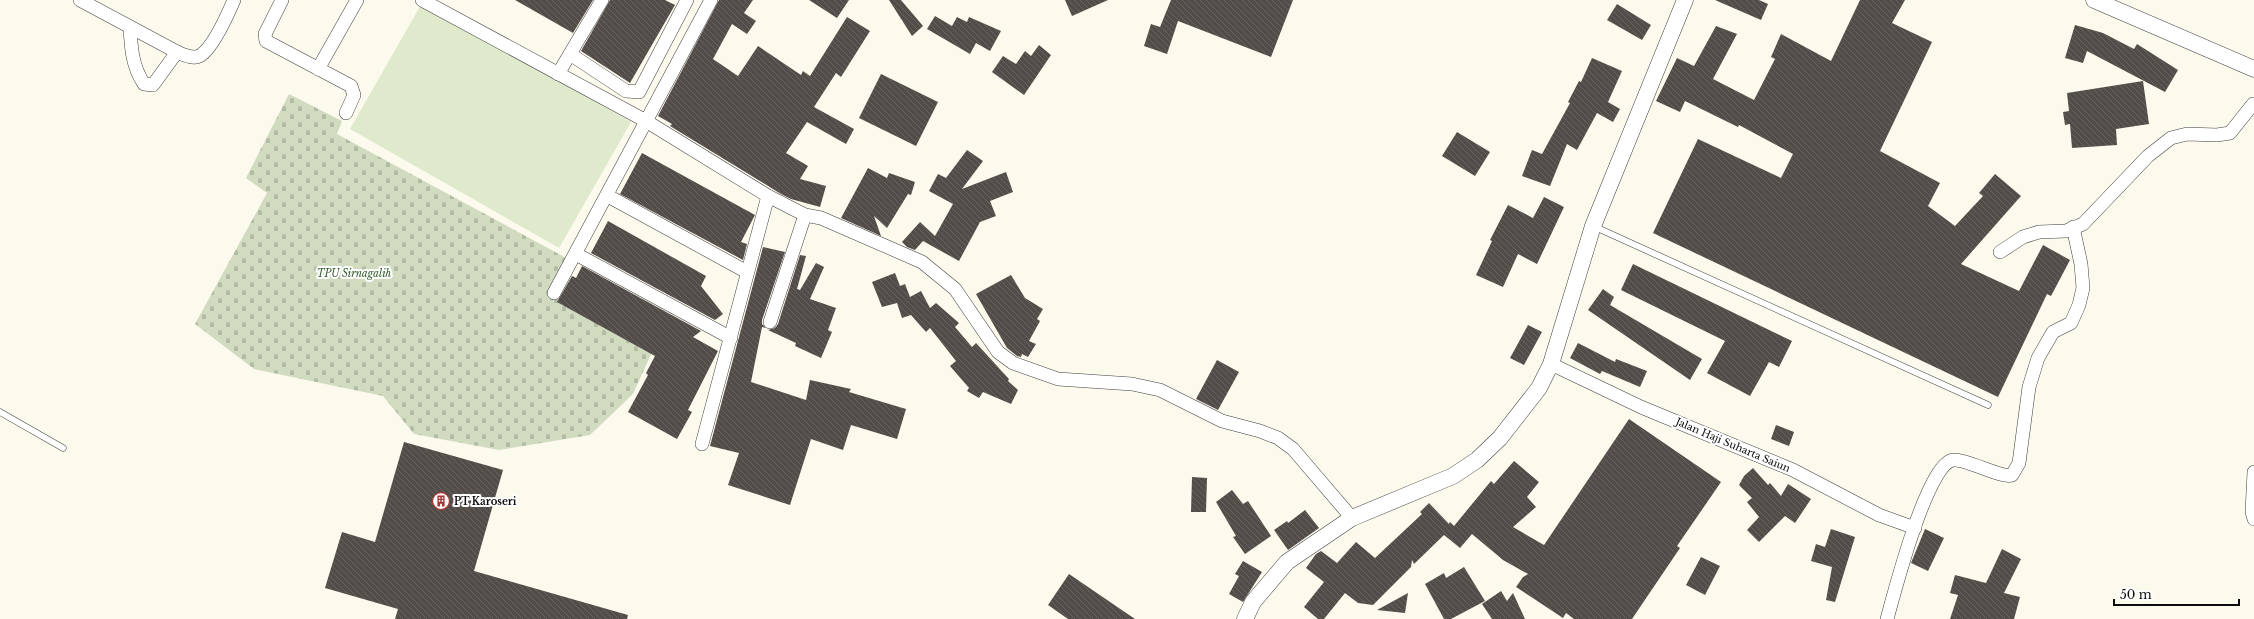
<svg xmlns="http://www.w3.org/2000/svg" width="2254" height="619" font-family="'Libre Baskerville',serif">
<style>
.cemetery{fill:url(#cemetery-stones)}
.pitch{fill:#deeacb}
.building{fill:url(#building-back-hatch)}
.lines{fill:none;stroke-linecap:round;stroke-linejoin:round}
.service-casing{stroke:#3e3e3e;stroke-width:7}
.minor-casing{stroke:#3e3e3e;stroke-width:14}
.tertiary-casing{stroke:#3e3e3e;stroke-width:17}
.service{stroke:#fff;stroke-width:6}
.minor{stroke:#fff;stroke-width:13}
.tertiary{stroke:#fff;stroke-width:16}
.labels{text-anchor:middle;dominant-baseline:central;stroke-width:4;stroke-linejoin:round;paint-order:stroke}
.park-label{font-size:10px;font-style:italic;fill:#2d5925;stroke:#fff}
.street-label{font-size:10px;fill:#0b0b0b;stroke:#fff}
.poi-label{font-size:10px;font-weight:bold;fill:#0b0b0b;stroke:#fff;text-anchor:start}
</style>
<defs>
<pattern id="cemetery-stones" width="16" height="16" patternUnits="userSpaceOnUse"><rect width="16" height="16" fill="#d1dbc0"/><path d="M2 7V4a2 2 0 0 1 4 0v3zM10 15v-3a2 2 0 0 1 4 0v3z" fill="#b2bba4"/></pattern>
<pattern id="building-back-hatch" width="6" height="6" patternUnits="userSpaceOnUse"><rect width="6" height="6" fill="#524d49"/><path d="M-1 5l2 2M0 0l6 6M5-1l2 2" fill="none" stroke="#66625f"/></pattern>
</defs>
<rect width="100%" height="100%" fill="#fcfaec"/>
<polygon class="cemetery" points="289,94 342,121 337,134 570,260 553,292 653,350 633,394 590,435 499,450 414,434 383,396 254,369 195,324 267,193 246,178"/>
<polygon class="pitch" points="422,3 631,122 559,248 350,129"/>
<g class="building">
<polygon points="515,0 593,0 573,33"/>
<polygon points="610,0 665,0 675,5 630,83 581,51"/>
<polygon points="719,0 753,0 744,13 756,21 747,34 732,24 713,59 738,76 758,46 801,75 803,71 810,76 847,17 870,31 841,77 836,73 814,107 854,129 846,144 807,122 786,153 808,166 800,179 826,186 820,207 791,199 781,194 670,126 672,124 658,116"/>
<polygon points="809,0 849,0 837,18"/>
<polygon points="889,0 901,0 923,26 912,36"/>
<polygon points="1065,0 1108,0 1072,16"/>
<polygon points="1171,0 1293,0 1271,57 1178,21 1167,54 1144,46 1151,24 1160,27"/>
<polygon points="1715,0 1759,0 1768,4 1761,20"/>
<polygon points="1860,0 1905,0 1892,23 1932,42 1880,151 1940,183 1928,206 1955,226 1983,196 1979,193 1995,174 2021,196 1961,264 2019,291 2043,245 2070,260 2051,296 2047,294 1998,397 1653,233 1698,139 1781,178 1793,154 1739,125 1738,127 1685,101 1680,112 1656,101 1677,58 1694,66 1716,26 1737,34 1713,79 1754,100 1775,59 1771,57 1781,34 1831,61"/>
<polygon points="1617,4 1651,25 1642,40 1607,20"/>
<polygon points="935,16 952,26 957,17 967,22 969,17 1001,31 990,51 976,43 970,54 927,29"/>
<polygon points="2075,25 2103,33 2134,49 2137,44 2178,70 2165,92 2087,51 2083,63 2065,58"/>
<polygon points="1039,45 1051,55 1024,95 992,72 1003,56 1016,64 1025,51 1031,56"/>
<polygon points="1592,58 1622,71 1608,102 1620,109 1613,122 1597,113 1577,150 1567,144 1550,186 1522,176 1532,150 1542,154 1570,103 1568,102 1579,81 1581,82"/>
<polygon points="881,74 938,102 916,146 859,118"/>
<polygon points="2143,81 2149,124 2116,129 2117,145 2072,148 2070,124 2065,125 2063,112 2069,111 2067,93"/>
<polygon points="1457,132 1490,152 1475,176 1442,156"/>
<polygon points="967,150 983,161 962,189 1006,172 1013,192 990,201 996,216 980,222 959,261 923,241 915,250 907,247 902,242 920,222 935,236 953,204 929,191 938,174 946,178"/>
<polygon points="642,153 755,215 741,242 747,244 743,260 620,194"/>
<polygon points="868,168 887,178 889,173 915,182 911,195 908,194 887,228 874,216 881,236 841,218"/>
<polygon points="1544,197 1564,207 1537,264 1518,254 1503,287 1476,275 1492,241 1490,240 1508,205 1533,218"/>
<polygon points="608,221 706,276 701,286 723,314 715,320 591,253"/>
<polygon points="763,247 785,252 762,320 762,324 766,328 762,327 751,382 806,400 810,380 851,389 849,392 906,409 897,439 851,425 843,450 811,439 790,505 728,485 739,453 710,446"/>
<polygon points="800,255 806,256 797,289 800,290 816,263 824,267 810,299 836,308 828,330 832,332 821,358 795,346 796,343 768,330 775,328 778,324"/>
<polygon points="1633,264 1792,341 1779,367 1769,362 1750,396 1707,373 1725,341 1621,290"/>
<polygon points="582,266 701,331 693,337 718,351 688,410 692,412 677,439 628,412 648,375 646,373 655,356 557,302 572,276 576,278"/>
<polygon points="895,273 900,286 905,284 910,297 921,291 930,308 936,303 959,323 955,327 972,347 976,343 1009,379 1008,381 1018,390 1011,404 983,392 979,398 967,391 969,388 950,366 956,361 930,328 926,332 911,315 902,318 897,303 882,307 872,282"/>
<polygon points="1011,275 1025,298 1043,309 1037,319 1040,321 1029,341 1036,344 1028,357 1022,354 1021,357 1017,356 1007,348 976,294"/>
<polygon points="1603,289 1614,297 1610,305 1702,359 1690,380 1588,310"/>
<polygon points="1528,325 1542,332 1524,365 1510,358"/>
<polygon points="1578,343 1615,362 1616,359 1647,371 1640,387 1602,371 1600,374 1570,358"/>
<polygon points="1217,360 1239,372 1218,410 1196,399"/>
<polygon points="1629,419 1721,482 1677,546 1680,548 1632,619 1574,619 1566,613 1563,618 1516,587 1523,577 1528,574 1503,560 1472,534 1460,548 1444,535 1414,564 1412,560 1411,567 1373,605 1358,603 1345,593 1324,619 1318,619 1304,607 1324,582 1306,568 1316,554 1321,551 1337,563 1356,542 1375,558 1422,514 1420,512 1429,503 1449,524 1450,522 1454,526 1491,481 1494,484 1514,461 1539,482 1527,497 1536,507 1513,527 1544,545"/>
<polygon points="1776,425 1794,432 1789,446 1771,439"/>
<polygon points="404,442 503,470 474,571 628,615 627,619 395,619 398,609 325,588 342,532 375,542"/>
<polygon points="1753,468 1768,485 1770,483 1781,496 1788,484 1811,499 1795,523 1785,516 1759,542 1747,530 1759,517 1747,502 1752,498 1739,485 1744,476"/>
<polygon points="1192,477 1207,478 1206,512 1191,512"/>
<polygon points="1232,490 1243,504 1248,501 1271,536 1245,554 1233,537 1236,536 1216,502"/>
<polygon points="1305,510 1319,528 1288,550 1274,530 1287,521 1288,523"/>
<polygon points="1831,529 1855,537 1835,602 1826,600 1832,567 1811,561 1816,544 1825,547"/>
<polygon points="1925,529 1944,538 1928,571 1911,563"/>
<polygon points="2002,549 2021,559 2004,593 2020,597 2014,619 1950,619 1958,595 1950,593 1955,575 1986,583"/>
<polygon points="1701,557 1720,566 1705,595 1686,585"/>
<polygon points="1243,561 1262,572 1243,602 1229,594 1239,576 1235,574"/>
<polygon points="1464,567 1485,601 1451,619 1444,619 1425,584 1444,573 1446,578"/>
<polygon points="1069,574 1135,619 1068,619 1048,605"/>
<polygon points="1501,591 1507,601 1513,593 1525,619 1492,619 1482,604"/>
<polygon points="1408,593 1405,613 1377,610"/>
</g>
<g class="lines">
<g class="service-casing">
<g id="service">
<polyline points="1593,226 1988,405"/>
<polyline points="0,412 63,448"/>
</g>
</g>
<g class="minor-casing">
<g id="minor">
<path d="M 80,0 L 177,52 C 184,55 194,60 201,55 C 214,46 228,14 234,0"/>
<polyline points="282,0 265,34 266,41 351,86 354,95 346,113"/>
<polyline points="422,0 646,121 768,196 805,215 821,218 922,262 955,289 998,352 1013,363 1058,379 1132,384 1160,390 1222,421 1260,431 1278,438 1293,449 1352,518"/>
<path d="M 130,27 C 131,47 132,66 144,84 L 153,85 L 177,52"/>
<polyline points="570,54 626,91 639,92 687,0"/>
<polyline points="318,69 357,0"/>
<polyline points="558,74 602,0"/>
<polyline points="608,196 747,272"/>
<polyline points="2000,252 2023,237 2039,232 2066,231 2083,224 2148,156 2171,138 2187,134 2217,135 2230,133 2253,104"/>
<polyline points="576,254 731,338"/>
<path d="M 554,293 C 607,196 658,97 711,0"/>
<polyline points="770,322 805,215"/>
<polyline points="1551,364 1641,407 1793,470 1879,515 1915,528"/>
<polyline points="702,444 768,196"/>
<polyline points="2254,472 2252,512 2254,519"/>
<path d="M 1887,619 C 1894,594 1928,460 1954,460 C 1967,459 2003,479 2012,475 L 2019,463 L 2029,387 L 2038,358 L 2053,332 L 2071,323 L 2079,305 L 2083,288 L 2081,264 L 2073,227"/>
</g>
</g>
<g class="tertiary-casing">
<g id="tertiary">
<polyline points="2094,0 2254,69"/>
<polyline points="1245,619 1253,602 1287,562 1352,518 1453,476 1477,460 1500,438 1539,388 1551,364 1593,226 1685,0"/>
</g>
</g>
<use href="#service" class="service"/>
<use href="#minor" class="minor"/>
<use href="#tertiary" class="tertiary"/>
</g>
<defs>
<g id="building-ring" transform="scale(0.9)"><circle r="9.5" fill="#fff" stroke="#a83737" stroke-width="1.5"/><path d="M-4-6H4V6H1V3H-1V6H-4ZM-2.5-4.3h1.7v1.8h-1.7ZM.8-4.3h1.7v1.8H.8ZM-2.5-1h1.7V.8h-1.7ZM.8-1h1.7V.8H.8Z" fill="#a83737"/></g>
</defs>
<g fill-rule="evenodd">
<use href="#building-ring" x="441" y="501"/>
</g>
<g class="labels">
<g class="park-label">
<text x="354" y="273">TPU Sirnagalih</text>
</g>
<g class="street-label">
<text transform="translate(1733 445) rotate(23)">Jalan Haji Suharta Saiun</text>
</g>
<g class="poi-label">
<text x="454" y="501">PT Karoseri</text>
</g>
</g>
<path d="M2114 599v6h125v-6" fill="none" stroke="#0b0b0b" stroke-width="2"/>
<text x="2120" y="599" font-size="12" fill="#0b0b0b" stroke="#ffffff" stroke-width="3" paint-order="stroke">50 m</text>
</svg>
